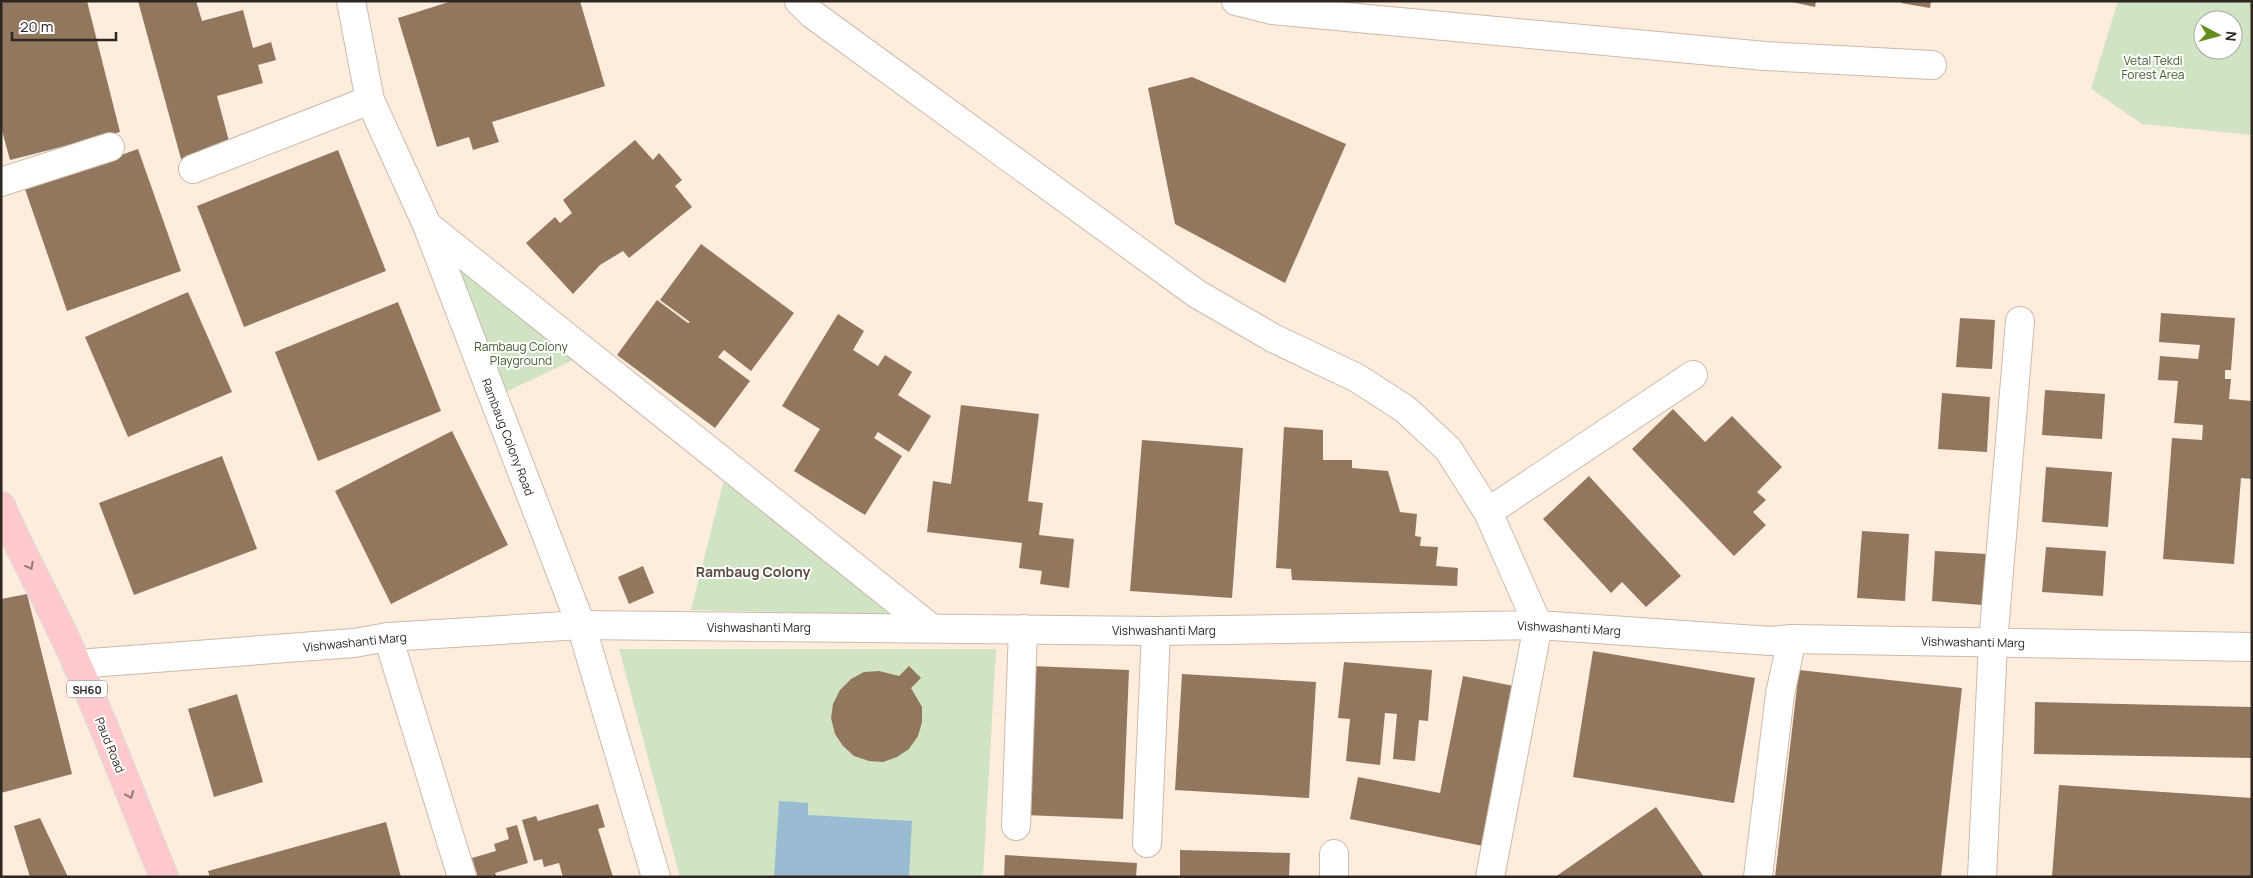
<svg xmlns="http://www.w3.org/2000/svg" width="2253" height="878" font-family="Manrope,sans-serif">
<style>
.green{fill:#d0e3c3;fill-rule:evenodd}
.water{fill:#9abcd2}
.building{fill:#92775f}
.lines{fill:none;stroke-linecap:round;stroke-linejoin:round}
.minor-casing{stroke:#ccbaac;stroke-width:30}
.major-casing{stroke:#d9d8d7;stroke-width:30}
.minor{stroke:#fff;stroke-width:28}
.major{stroke:#ffc9ce;stroke-width:28}
.oneway{stroke:#967878}
.labels{text-anchor:middle;dominant-baseline:central;stroke-width:4;stroke-linejoin:round;paint-order:stroke}
.shield{fill:#fff;stroke:#6c6764;stroke-width:1}
.shield-label{font-size:11px;font-weight:bold;fill:#2d2621}
.park-label{font-size:12px;fill:#415c2d;stroke:#fff}
.street-label{font-size:12px;fill:#2d2621;stroke:#fff}
.neighbourhood-label{font-size:14px;font-weight:bold;fill:#5a4b3f;stroke:#fff}
</style>
<rect width="100%" height="100%" fill="#feecdd"/>
<g class="green">
<path d="M 2118,1 L 2252,1 L 2252,135 L 2142,124 L 2091,89 ZM 2203,20 L 2233,20 L 2233,50 L 2203,50 Z"/>
<polygon points="459,269 575,359 506,392"/>
<polygon points="724,480 894,615 691,610"/>
<polygon points="619,649 996,649 983,877 680,877"/>
</g>
<polygon class="water" points="779,801 808,803 808,815 912,821 909,877 774,877"/>
<g class="building">
<polygon points="8,1 87,1 120,132 10,160 1,127 1,3"/>
<polygon points="138,1 196,1 202,21 243,10 253,48 271,42 276,60 258,65 263,83 217,96 230,145 181,159"/>
<polygon points="452,1 580,1 605,86 492,122 499,142 473,150 469,137 437,147 398,18"/>
<polygon points="1787,1 1816,1 1815,7"/>
<polygon points="1902,1 1931,1 1930,8 1901,3"/>
<polygon points="1192,77 1346,144 1285,283 1175,224 1148,88"/>
<polygon points="635,140 653,160 659,153 682,180 675,186 692,207 629,258 623,251 600,265 573,294 526,243 555,217 560,223 572,213 563,200"/>
<polygon points="138,149 181,271 67,311 25,189"/>
<polygon points="338,150 386,271 244,327 197,206"/>
<polygon points="701,244 794,313 751,371 724,350 718,357 750,381 715,428 617,355 657,300 688,323 690,322 660,300"/>
<polygon points="188,292 232,392 128,437 85,337"/>
<polygon points="398,302 441,411 318,461 275,352"/>
<polygon points="2161,313 2235,318 2231,370 2225,370 2225,379 2231,379 2229,399 2252,401 2252,479 2241,478 2234,564 2163,559 2172,438 2202,440 2203,425 2174,423 2178,381 2158,380 2160,356 2198,359 2200,345 2159,342"/>
<polygon points="838,314 864,331 853,350 878,366 885,355 912,372 898,395 931,416 909,452 878,432 874,438 902,456 865,515 794,471 820,429 782,406"/>
<polygon points="1960,318 1995,320 1992,369 1956,367"/>
<polygon points="2045,390 2105,394 2102,439 2042,435"/>
<polygon points="1942,393 1990,397 1987,452 1938,449"/>
<polygon points="961,405 1039,414 1028,501 1043,503 1039,535 1074,539 1069,588 1040,584 1042,571 1019,568 1022,543 927,532 933,481 951,484"/>
<polygon points="1673,409 1705,442 1732,416 1782,467 1757,492 1766,500 1753,512 1766,525 1734,556 1632,449"/>
<polygon points="1284,427 1323,430 1323,460 1352,460 1352,468 1388,471 1400,512 1417,514 1415,536 1421,537 1420,546 1438,547 1436,566 1458,568 1457,586 1292,580 1291,569 1276,568"/>
<polygon points="452,431 508,545 391,604 335,491"/>
<polygon points="1142,440 1243,448 1232,598 1130,591"/>
<polygon points="222,456 257,549 134,595 99,503"/>
<polygon points="2046,467 2112,472 2108,527 2042,522"/>
<polygon points="1589,476 1681,576 1646,607 1622,582 1611,593 1543,519"/>
<polygon points="1862,531 1909,534 1905,601 1857,598"/>
<polygon points="2046,547 2106,551 2103,596 2042,592"/>
<polygon points="1935,551 1986,554 1983,605 1932,601"/>
<polygon points="643,566 654,593 629,604 618,577"/>
<polygon points="27,594 72,774 1,793 1,599"/>
<polygon points="1593,651 1755,678 1734,803 1573,777"/>
<polygon points="1344,662 1432,670 1428,721 1419,720 1415,761 1393,759 1397,714 1385,713 1380,765 1346,761 1350,719 1338,718"/>
<polygon points="909,666 921,678 911,688 922,707 922,722 918,736 909,749 897,757 883,762 869,761 854,756 843,746 835,734 831,718 833,704 840,690 851,679 864,672 879,671 899,676"/>
<polygon points="1031,666 1129,670 1123,819 1025,815"/>
<polygon points="1799,670 1962,688 1941,877 1775,877"/>
<polygon points="1182,674 1316,682 1309,798 1175,790"/>
<polygon points="1463,676 1519,687 1488,847 1350,819 1358,777 1440,793"/>
<polygon points="237,694 263,782 214,797 188,709"/>
<polygon points="2035,702 2252,707 2252,758 2034,754"/>
<polygon points="2059,785 2252,798 2252,877 2052,877"/>
<polygon points="598,804 605,827 598,829 613,877 563,877 559,863 544,867 542,859 534,861 522,820 536,816 538,821"/>
<polygon points="1656,807 1704,877 1555,877"/>
<polygon points="40,818 68,877 30,877 14,826"/>
<polygon points="386,822 401,877 210,877 208,871"/>
<polygon points="517,825 528,863 495,873 497,877 478,877 472,858 496,851 494,844 509,839 506,828"/>
<polygon points="1180,850 1290,853 1289,877 1180,877"/>
<polygon points="1005,855 1137,863 1136,877 1004,877"/>
</g>
<g class="lines">
<g class="minor-casing">
<g id="minor">
<polyline points="351,1 370,100 427,225 581,625 656,877"/>
<polyline points="799,1 812,14 1197,294 1273,338 1357,378 1405,409 1448,449 1488,512 1538,625 1490,877"/>
<polyline points="1236,1 1272,10 1765,56 1932,65"/>
<polyline points="193,169 370,100"/>
<polyline points="1,182 110,147"/>
<polyline points="428,226 931,628"/>
<polyline points="1488,512 1693,375"/>
<polyline points="388,637 462,877"/>
<polyline points="77,664 354,643 388,637 581,625 1156,631 1538,625 1771,641 1792,639 2252,647"/>
<polyline points="1016,826 1023,629"/>
<polyline points="1147,843 1156,631"/>
<polyline points="1334,877 1334,854"/>
<polyline points="1758,877 1780,694 1792,639"/>
<polyline points="1982,877 1993,643 2020,321"/>
</g>
</g>
<g class="major-casing">
<path id="major" d="M 1,506 C 24,560 54,611 77,664 C 108,734 135,806 164,877"/>
</g>
<use href="#minor" class="minor"/>
<use href="#major" class="major"/>
</g>
<defs><path id="oneway-chevron" d="M-2-3.5L2.5 0L-2 3.5" fill="none" stroke-width="1.6" stroke-linecap="round" stroke-linejoin="round" transform="scale(1.25)"/></defs>
<g class="oneway">
<use href="#oneway-chevron" transform="translate(30 566) rotate(61)"/>
<use href="#oneway-chevron" transform="translate(130 795) rotate(68)"/>
</g>
<g class="labels">
<rect class="shield" x="67" y="680.5" width="40" height="17" rx="4"/>
<g class="shield-label">
<text x="87" y="689">SH60</text>
</g>
<g class="park-label">
<text x="2153" y="60">Vetal Tekdi<tspan x="2153" dy="14">Forest Area</tspan></text>
<text x="521" y="346">Rambaug Colony<tspan x="521" dy="14">Playground</tspan></text>
</g>
<g class="street-label">
<text transform="translate(508 437) rotate(69)">Rambaug Colony Road</text>
<text x="759" y="627">Vishwashanti Marg</text>
<text transform="translate(1569 628) rotate(3)">Vishwashanti Marg</text>
<text x="1164" y="630">Vishwashanti Marg</text>
<text transform="translate(355 642) rotate(-6)">Vishwashanti Marg</text>
<text transform="translate(1973 642) rotate(1)">Vishwashanti Marg</text>
<text transform="translate(110 745) rotate(68)">Paud Road</text>
</g>
<g class="neighbourhood-label">
<text x="753" y="571">Rambaug Colony</text>
</g>
</g>
<rect width="2253" height="878" fill="none" stroke="#2d2621" stroke-width="5"/>
<g transform="translate(2218 35) rotate(96)"><circle r="24" fill="#ffffff" stroke="#aba8a6"/>
<path d="M0-4L9 19L0 12L-9 19Z" fill="#638c1a"/>
<text y="-8" font-size="14" font-weight="bold" text-anchor="middle" fill="#2d2621">N</text>
</g>
<path d="M12 32v8h104v-8" fill="none" stroke="#2d2621" stroke-width="2.5"/>
<text x="20" y="32" font-size="15" fill="#2d2621" stroke="#ffffff" stroke-width="4" paint-order="stroke">20 m</text>
</svg>
